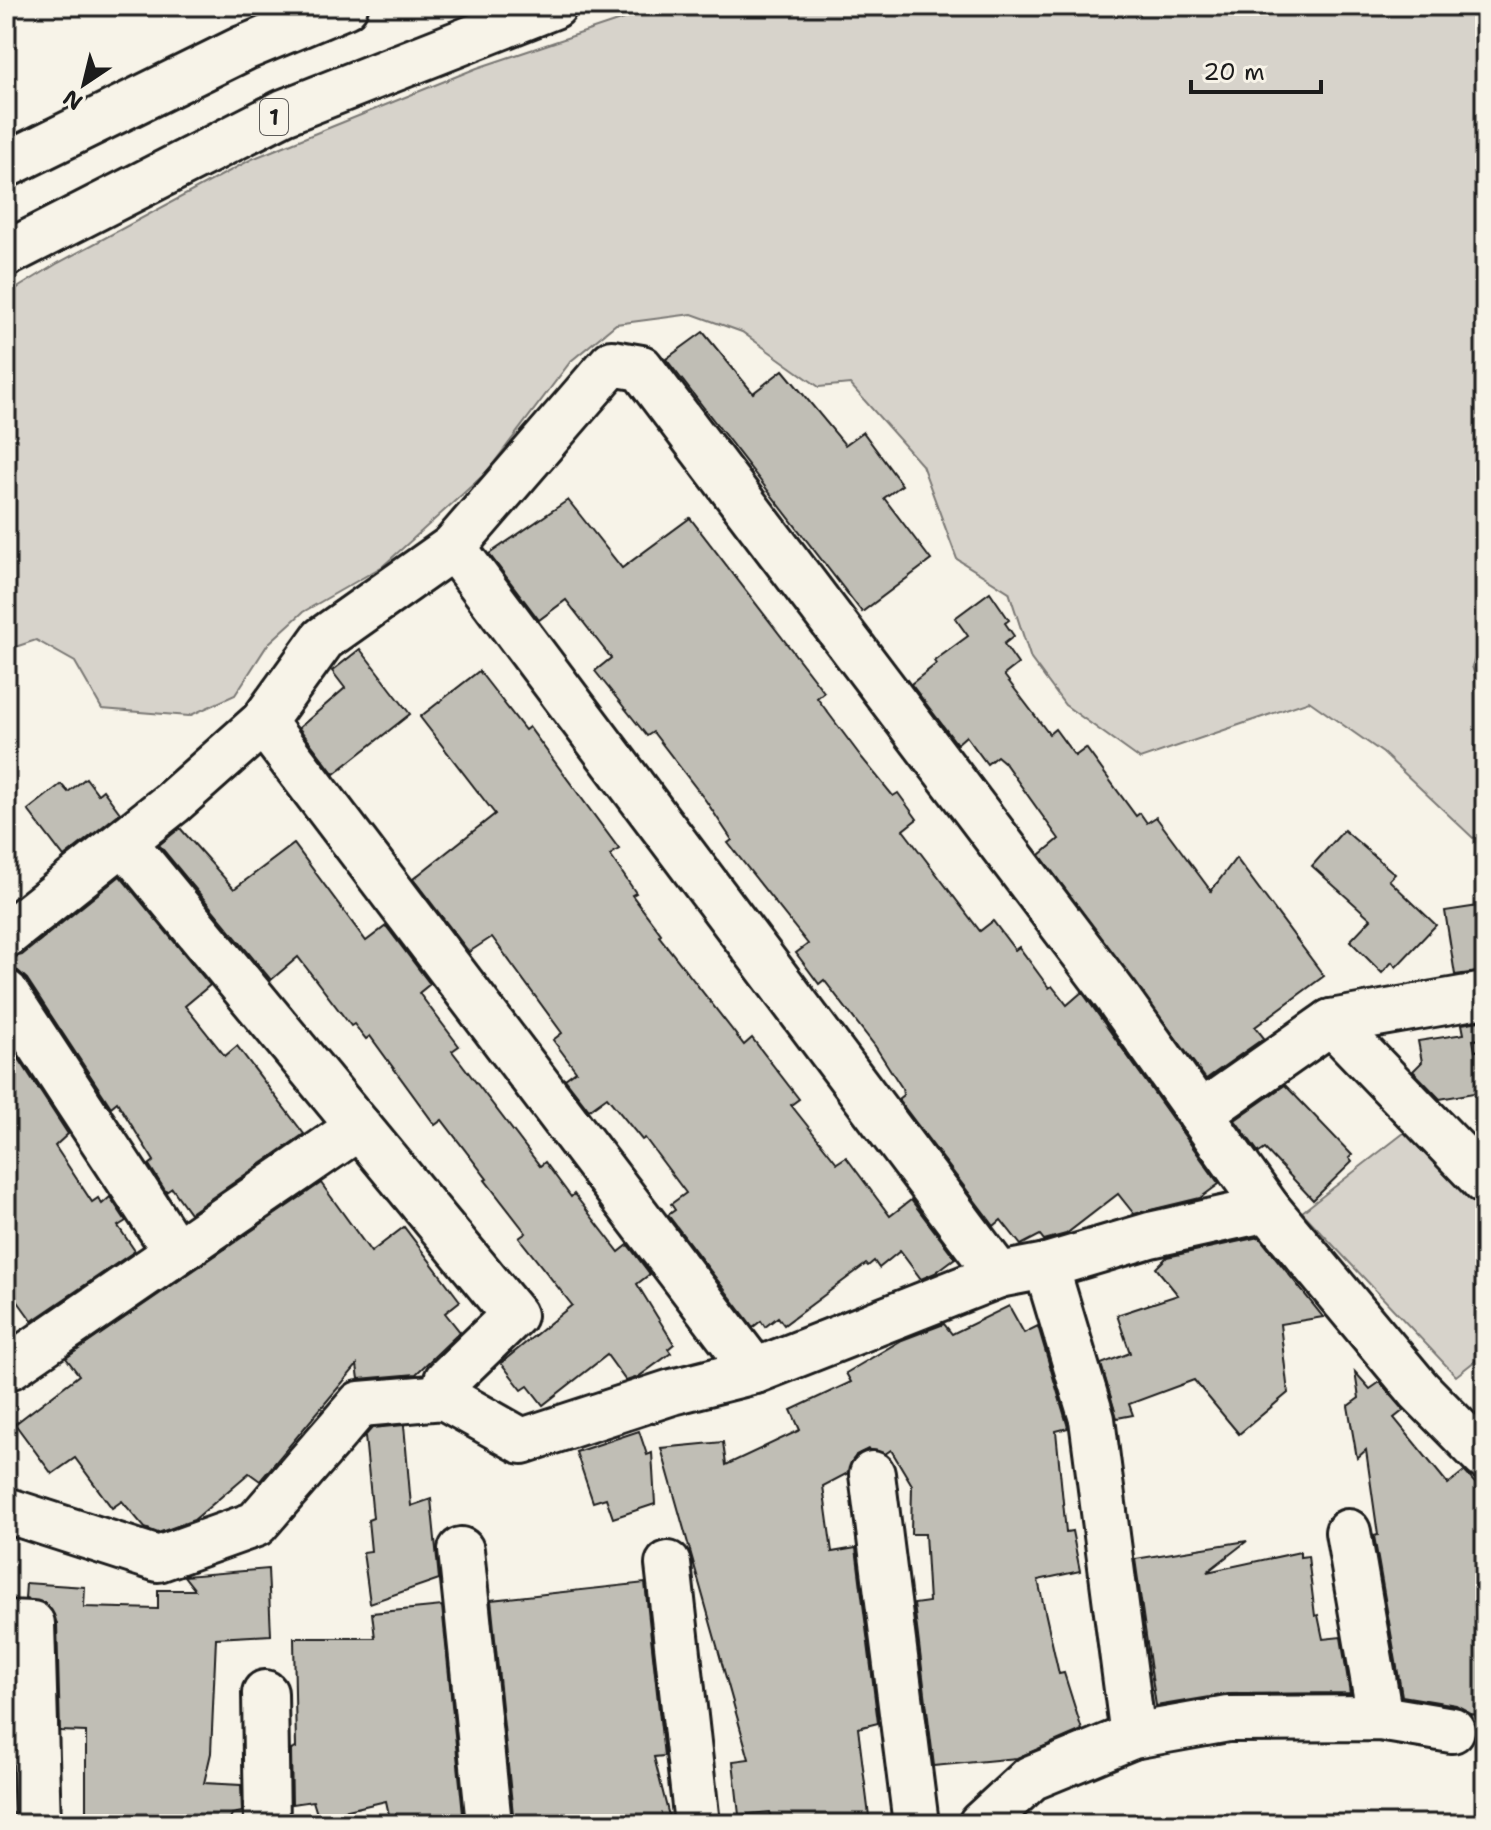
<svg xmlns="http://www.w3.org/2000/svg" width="1491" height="1830" font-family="'Shantell Sans',sans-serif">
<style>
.green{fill:#d7d3cb;stroke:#7a7874;stroke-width:2}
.building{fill:#c0beb5;stroke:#1c1c1c;stroke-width:2}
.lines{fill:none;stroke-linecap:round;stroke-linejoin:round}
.minor-casing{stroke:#1c1c1c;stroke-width:50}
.highway-casing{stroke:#1c1c1c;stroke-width:50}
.minor{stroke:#f7f3e8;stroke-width:44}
.highway{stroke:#f7f3e8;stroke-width:44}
.labels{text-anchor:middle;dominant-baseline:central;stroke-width:7;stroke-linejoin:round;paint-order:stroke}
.shield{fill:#f7f3e8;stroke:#5e5c59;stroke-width:2}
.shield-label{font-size:22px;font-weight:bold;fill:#1c1c1c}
</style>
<rect width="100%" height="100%" fill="#f7f3e8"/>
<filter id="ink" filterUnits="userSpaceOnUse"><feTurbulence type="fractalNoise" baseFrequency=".0125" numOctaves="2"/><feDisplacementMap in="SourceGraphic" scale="16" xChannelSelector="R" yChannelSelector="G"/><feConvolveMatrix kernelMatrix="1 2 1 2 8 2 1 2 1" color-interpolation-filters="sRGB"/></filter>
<g filter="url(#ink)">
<g class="green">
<polygon points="662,6 1485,6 1485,634 1472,666 1485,708 1485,835 1473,838 1383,753 1309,701 1140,759 1065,705 1031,659 1009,592 957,559 922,465 850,384 819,387 742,332 692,314 616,324 571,361 487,472 383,566 303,612 268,644 235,695 189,716 102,709 75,662 36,640 6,650 6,295 58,263 252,159 477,68"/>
<polygon points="1409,1129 1485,1204 1485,1353 1456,1376 1302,1212"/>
</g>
<g class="building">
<polygon points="703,332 753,393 783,370 845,445 863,432 902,485 884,498 931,560 862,612 666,359"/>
<polygon points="568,500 622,568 690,518 824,692 817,698 862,758 893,796 898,793 917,819 903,830 980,931 993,921 1015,950 1019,947 1049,988 1052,986 1067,1005 1082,992 1219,1184 1200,1198 1134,1214 1118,1194 1066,1234 1044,1240 1040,1235 1021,1245 1001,1220 994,1226 898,1099 903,1095 902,1088 875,1046 824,980 819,984 796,953 808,944 728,843 732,840 706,801 653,732 647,736 595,671 611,658 566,600 539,620 489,554"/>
<polygon points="990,592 1009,620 1005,623 1014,636 1004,644 1018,664 1004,675 1049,734 1055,729 1075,756 1086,748 1136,816 1140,813 1147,823 1156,817 1211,891 1236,858 1324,976 1255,1027 1264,1038 1206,1079 1040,855 1059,839 1004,762 997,756 987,764 966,736 957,744 911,684 936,664 934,661 968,636 955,618"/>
<polygon points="360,649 410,714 334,774 299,728 345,688 332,671"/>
<polygon points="479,671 525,730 529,727 619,849 610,855 636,893 632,895 661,934 659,936 744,1045 752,1038 799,1099 791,1105 837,1163 846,1157 890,1216 911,1200 955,1258 935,1273 921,1279 900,1251 879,1268 874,1261 868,1266 866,1264 784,1325 778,1317 765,1327 761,1321 753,1327 668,1215 675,1210 671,1204 686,1193 645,1138 642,1140 607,1097 589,1110 565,1079 576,1071 553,1040 562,1033 492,937 469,952 413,879 495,814 420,717"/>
<polygon points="86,778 98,794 103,790 120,813 64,857 28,810 61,784 68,792"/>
<polygon points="180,828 234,889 294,844 366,941 386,926 430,984 419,993 459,1046 452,1051 540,1166 545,1162 571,1197 574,1194 619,1252 628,1245 650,1274 637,1284 674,1344 668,1349 671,1353 638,1377 626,1381 607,1355 543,1405 528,1386 522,1390 501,1363 572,1305 519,1238 526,1233 485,1180 487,1179 442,1120 435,1125 370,1036 366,1039 354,1024 351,1026 298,957 271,980 159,845"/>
<polygon points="1344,830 1395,874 1389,880 1436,925 1396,967 1392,962 1382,973 1350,941 1371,919 1312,866"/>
<polygon points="120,876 210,985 185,1006 225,1056 237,1046 304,1134 190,1213 172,1188 166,1192 149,1165 154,1161 117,1102 111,1107 27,979 18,971 6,968 6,959 22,955"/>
<polygon points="1485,905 1485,971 1455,975 1445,911"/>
<polygon points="1485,1020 1485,1039 1473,1040 1475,1051 1485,1049 1485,1091 1440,1099 1413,1071 1422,1062 1418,1041 1464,1034 1462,1024"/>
<polygon points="6,1039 68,1134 55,1146 92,1202 98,1198 102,1204 110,1197 126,1221 118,1226 135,1251 32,1321 6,1285"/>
<polygon points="1285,1085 1352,1155 1349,1158 1352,1162 1313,1200 1265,1149 1259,1153 1235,1120"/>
<polygon points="321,1183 371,1252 404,1227 460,1301 445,1313 460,1332 416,1374 359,1379 357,1365 260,1481 249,1473 194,1520 158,1533 145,1528 122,1501 112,1508 75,1458 52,1474 15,1424 79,1375 66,1358"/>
<polygon points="1259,1237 1323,1317 1280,1324 1288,1393 1239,1434 1194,1380 1129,1404 1133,1415 1117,1418 1101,1364 1130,1353 1117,1315 1178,1295 1156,1268 1167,1257"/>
<polygon points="1009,1306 1024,1333 1038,1326 1067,1424 1068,1428 1056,1431 1066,1532 1072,1531 1080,1571 1038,1580 1059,1674 1064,1673 1082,1730 1017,1758 934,1766 914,1604 929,1602 925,1534 911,1534 912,1485 891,1450 885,1454 868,1449 856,1455 848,1473 823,1486 832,1552 856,1548 878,1723 858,1728 870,1824 787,1824 787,1820 771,1821 770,1812 739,1815 733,1761 749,1759 661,1448 723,1442 726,1465 800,1430 791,1410 851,1382 846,1373 902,1340 944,1324 952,1334"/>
<polygon points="1355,1372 1370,1389 1380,1382 1404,1410 1394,1418 1448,1484 1464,1471 1485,1494 1485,1716 1471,1714 1456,1705 1402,1696 1374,1536 1378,1535 1366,1450 1357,1458 1348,1406 1359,1398"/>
<polygon points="404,1425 411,1506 431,1499 439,1579 370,1603 363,1552 371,1551 368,1520 373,1518 365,1436 372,1428"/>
<polygon points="639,1431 647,1455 652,1453 655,1504 613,1518 606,1498 593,1502 576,1452"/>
<polygon points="1247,1541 1207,1572 1300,1552 1300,1557 1308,1556 1315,1616 1318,1615 1323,1639 1341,1637 1350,1693 1228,1694 1156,1706 1135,1559"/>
<polygon points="268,1569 271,1635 216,1638 211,1753 204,1783 241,1785 242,1812 232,1814 228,1824 86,1824 86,1732 60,1731 57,1623 45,1603 25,1599 26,1583 85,1587 84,1607 158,1609 158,1590 195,1590 184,1576"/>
<polygon points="645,1583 664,1756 654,1757 671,1824 514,1824 491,1600"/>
<polygon points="442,1606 464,1824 391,1824 386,1801 318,1817 313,1801 292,1804 291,1750 296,1748 294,1638 375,1638 372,1613"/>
<polygon points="6,1675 9,1675 10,1730 6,1730"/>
</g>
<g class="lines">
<g class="minor-casing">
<g id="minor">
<polyline points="453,547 999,1275"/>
<polyline points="263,722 755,1371"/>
<polyline points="124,842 514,1315 447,1380 444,1397"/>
<polyline points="6,935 172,803 263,722 323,639 453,547 612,363 641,368 1116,996 1268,1209 1419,1390 1485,1457"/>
<polyline points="6,993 176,1252"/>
<polyline points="1331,1022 1485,995"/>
<polyline points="1200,1114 1331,1022 1485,1182"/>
<polyline points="1046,1266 1092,1419 1133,1736"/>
<polyline points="6,1360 11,1366 359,1127"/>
<polyline points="872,1474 916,1824"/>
<polyline points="6,1510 158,1559 256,1524 360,1404 444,1397 522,1441 672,1392 755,1371 999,1275 1046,1266 1150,1235 1268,1209"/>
<polyline points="1348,1532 1380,1718"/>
<polyline points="461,1550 489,1824"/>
<polyline points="668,1564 697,1824"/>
<polyline points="6,1623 32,1624 38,1824"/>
<polyline points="265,1693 267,1824"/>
<polyline points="981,1824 1031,1778 1133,1736 1228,1719 1380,1718 1452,1730"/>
</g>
</g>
<g class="highway-casing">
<g id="highway">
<polyline points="6,165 244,48 345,6"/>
<polyline points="6,254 284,112 554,6"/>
</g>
</g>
<use href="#minor" class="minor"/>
<use href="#highway" class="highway"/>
</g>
</g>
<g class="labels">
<rect class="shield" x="260" y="99" width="28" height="36" rx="6"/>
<g class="shield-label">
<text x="274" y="117">1</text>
</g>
</g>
<rect width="1491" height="1830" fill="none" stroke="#f7f3e8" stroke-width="32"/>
<rect x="16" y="16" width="1459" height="1798" fill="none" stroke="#1c1c1c" stroke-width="3" filter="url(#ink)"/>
<g transform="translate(84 84) rotate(215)" stroke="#f7f3e8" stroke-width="6" paint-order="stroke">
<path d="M0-6L14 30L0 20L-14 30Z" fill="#1c1c1c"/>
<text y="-12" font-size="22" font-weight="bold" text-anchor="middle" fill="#1c1c1c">N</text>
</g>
<path d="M1191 80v12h130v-12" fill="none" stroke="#1c1c1c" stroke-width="4"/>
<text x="1203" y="80" font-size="24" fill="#1c1c1c" stroke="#f7f3e8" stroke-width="6" paint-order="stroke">20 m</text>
</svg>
